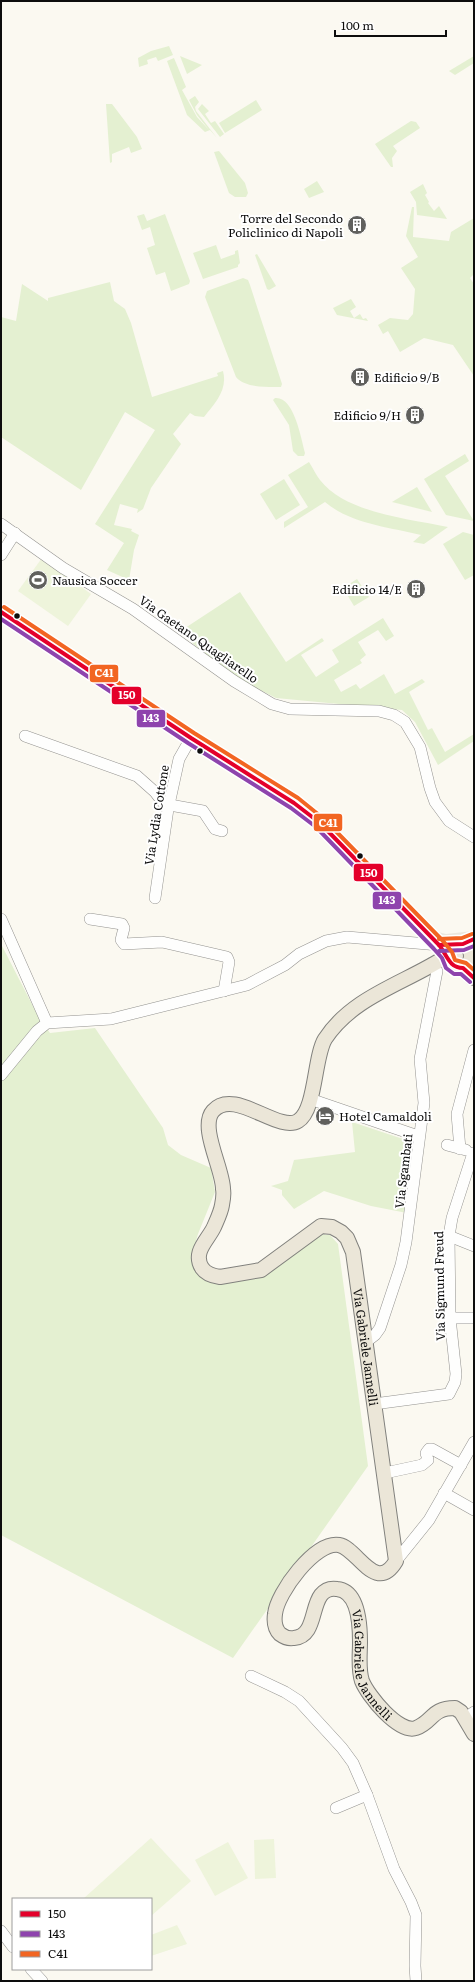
<svg xmlns="http://www.w3.org/2000/svg" width="475" height="1982" font-family="Literata,serif">
<style>
.green{fill:#e4f0d1}
.pitch{fill:#eef4db}
.plaza{fill:#ebe7dd}
.lines{fill:none;stroke-linecap:round;stroke-linejoin:round}
.minor-casing{stroke:#949390;stroke-width:12}
.major-casing{stroke:#81817d;stroke-width:16}
.minor{stroke:#fefefd;stroke-width:11}
.major{stroke:#ebe6d8;stroke-width:14}
.bus-1-casing{stroke:#fff;stroke-width:7}
.bus-2-casing{stroke:#fff;stroke-width:7}
.bus-3-casing{stroke:#fff;stroke-width:7}
.bus-1{stroke:#e4002b;stroke-width:4}
.bus-2{stroke:#8e44ad;stroke-width:4}
.bus-3{stroke:#f26522;stroke-width:4}
.bus-dot{fill:#0d0d0d;stroke:#fff;stroke-width:1.5}
.labels{text-anchor:middle;dominant-baseline:central;stroke-width:4;stroke-linejoin:round;paint-order:stroke}
.poi-label{font-size:12px;fill:#0d0d0d;stroke:#fff;text-anchor:end}
.street-label{font-size:12px;fill:#0d0d0d;stroke:#fff}
.line-badge{stroke:#fff;stroke-width:1.5}
.badge-label{font-size:11px;text-anchor:middle;font-weight:bold;fill:#fff}
</style>
<rect width="100%" height="100%" fill="#fbf9f1"/>
<g class="green">
<polygon points="169,46 173,55 158,61 156,57 147,60 148,64 139,67 138,58 151,51"/>
<polygon points="180,56 202,65 187,74"/>
<polygon points="474,56 474,63 455,75 449,71"/>
<polygon points="174,58 186,87 182,90 197,117 209,130 197,115 189,100 195,96 199,102 195,107 196,111 217,138 210,130 205,132 187,115 167,61"/>
<polygon points="256,100 262,110 225,133 219,123"/>
<polygon points="106,104 112,104 137,137 142,149 131,153 129,147 112,154 112,162 110,163"/>
<polygon points="202,104 209,111 205,114 211,123 215,121 224,134 220,137 198,109"/>
<polygon points="411,121 416,122 420,128 393,146 397,151 392,158 393,167 391,167 375,144"/>
<polygon points="219,151 245,183 248,193 246,197 235,197 229,193 214,152"/>
<polygon points="317,181 324,192 309,198 304,189"/>
<polygon points="423,184 427,193 425,195 429,202 428,203 434,211 439,206 447,219 417,215 416,202 410,192"/>
<polygon points="412,207 414,207 413,237 449,241 451,232 474,218 474,274 470,278 474,284 474,376 453,345 424,338 400,352 388,331 383,334 378,325 390,318 408,320 413,314 415,289 401,268 418,257 406,236"/>
<polygon points="144,214 147,221 165,214 190,281 189,284 171,291 165,272 156,275 147,248 155,245 150,227 142,230 137,216"/>
<polygon points="216,245 221,259 235,254 235,251 238,250 240,263 238,265 238,267 203,279 193,253"/>
<polygon points="257,254 276,286 269,290 267,289 255,255"/>
<path d="M 243,278 L 248,280 L 250,285 L 282,384 L 281,387 C 267,387 245,388 236,377 L 205,297 L 207,291 Z"/>
<path d="M 110,282 L 114,301 L 125,309 L 131,323 L 152,397 L 218,376 L 217,373 L 223,371 C 228,390 215,403 204,417 L 195,416 L 190,413 L 173,434 L 181,444 L 151,488 L 143,509 L 137,513 L 138,509 L 120,504 L 114,525 L 132,529 L 131,531 L 139,535 L 134,550 L 129,580 L 107,570 L 124,543 L 95,524 L 155,430 L 125,412 L 81,490 L 1,437 L 1,317 L 16,321 L 22,284 L 48,301 L 48,298 Z"/>
<polygon points="351,299 356,307 350,311 354,318 360,314 363,319 366,318 368,321 337,315 333,308"/>
<path d="M 275,398 C 294,396 301,438 305,453 L 304,456 L 298,456 L 293,451 L 289,425 L 273,400 Z"/>
<polygon points="465,454 469,461 445,476 474,521 446,515 424,479"/>
<path d="M 309,462 C 313,468 316,475 320,480 C 345,513 410,519 448,527 L 424,544 L 413,542 L 421,535 C 389,527 351,524 325,502 L 284,528 L 284,522 L 308,507 L 288,475 Z"/>
<polygon points="284,479 300,505 276,520 260,494"/>
<polygon points="417,487 432,512 392,502"/>
<polygon points="463,532 474,535 474,575 465,580 443,544"/>
<polygon points="357,579 369,597 354,606 343,588"/>
<polygon points="240,592 286,662 322,638 324,641 301,655 316,677 339,662 332,650 383,618 394,636 386,641 378,630 358,642 366,655 360,660 362,663 334,680 341,692 356,684 360,689 384,674 395,694 422,679 425,682 409,692 428,730 432,728 445,752 474,734 474,741 438,765 415,722 402,710 276,698 232,676 179,632"/>
<polygon points="1,944 37,1014 50,1033 95,1028 163,1128 168,1145 181,1155 211,1168 215,1192 198,1234 192,1254 198,1274 213,1281 262,1275 318,1234 330,1235 338,1244 368,1466 233,1658 1,1535"/>
<polygon points="352,1122 415,1143 407,1213 371,1206 324,1191 294,1209 282,1195 282,1190 271,1186 288,1181 294,1160 355,1152"/>
</g>
<g class="pitch">
<polygon points="42,558 91,594 68,626 18,591"/>
<polygon points="151,1838 191,1881 151,1916 151,1899 83,1899"/>
<polygon points="274,1839 276,1878 255,1879 254,1840"/>
<polygon points="228,1842 248,1878 215,1896 195,1860"/>
<polygon points="177,1925 187,1944 151,1956 151,1935"/>
</g>
<polygon class="plaza" points="430,930 446,934 473,931 474,979 468,985 449,965 441,960 437,951 416,935"/>
<g class="lines">
<g class="minor-casing">
<g id="minor">
<polyline points="1,524 63,568 133,609 234,681 272,704 290,709 379,711 394,715 405,722 420,747 430,788 435,802 449,821 474,837"/>
<polyline points="1,555 15,533"/>
<polyline points="1,612 191,738 294,803 320,823 447,955"/>
<polyline points="25,736 137,776 155,792 168,809"/>
<polyline points="170,805 203,811 215,829 222,831"/>
<polyline points="155,898 168,809 179,759 191,738"/>
<polyline points="1,919 47,1023"/>
<polyline points="90,919 122,924 124,928 121,940 124,944 162,942 227,957 229,962 224,991"/>
<polyline points="471,951 474,951"/>
<polyline points="1,1075 37,1031 47,1023 111,1019 247,985 285,965 299,954 326,941 347,937 439,945 455,944"/>
<polyline points="310,1099 415,1135"/>
<polyline points="447,1145 466,1150"/>
<polyline points="460,1149 457,1114 474,1050"/>
<polyline points="449,1236 474,1246"/>
<polyline points="450,1318 474,1318"/>
<polyline points="366,1342 375,1335 380,1328 401,1265 406,1242 424,1103 420,1059 437,971"/>
<polyline points="374,1404 449,1394 455,1382 456,1374 450,1318 449,1236 452,1218 473,1153"/>
<polyline points="385,1473 422,1465 428,1460 426,1453 429,1449 432,1449 461,1465"/>
<polyline points="444,1493 474,1510"/>
<polyline points="396,1561 429,1520 474,1442"/>
<polyline points="251,1676 285,1692 299,1701 342,1748 353,1763 367,1795 394,1869 411,1902 416,1915 415,1966 416,1981"/>
<polyline points="465,1718 474,1712"/>
<polyline points="336,1808 367,1795"/>
<polyline points="1,1931 13,1947"/>
<polyline points="31,1969 42,1981"/>
</g>
</g>
<g class="major-casing">
<g id="major">
<circle cx="459" cy="956" r="12"/>
<path id="s1" d="M 447,956 C 406,983 353,996 325,1039 C 314,1057 316,1110 298,1121 C 278,1133 234,1087 213,1111 C 199,1127 223,1169 223,1189 C 224,1194 223,1200 222,1205 C 221,1212 217,1220 214,1227 C 208,1240 192,1252 202,1268 C 206,1274 213,1276 220,1277 L 261,1270 L 321,1226 L 332,1227 L 341,1232 L 347,1238 L 353,1252 L 396,1561 C 376,1595 357,1548 339,1545 C 315,1541 277,1593 275,1614 C 274,1621 275,1629 280,1634 C 284,1637 289,1639 294,1638 C 315,1636 311,1608 321,1595 C 325,1590 331,1588 337,1589 C 359,1591 360,1626 360,1642 C 360,1655 358,1669 362,1681 C 368,1696 399,1734 416,1728 C 433,1722 431,1708 455,1708 L 461,1712 L 474,1734"/>
<polyline points="463,968 474,978"/>
</g>
</g>
<use href="#minor" class="minor"/>
<use href="#major" class="major"/>
<g class="bus-1-casing">
<g id="bus-1">
<path d="M 1,612 L 191,738 L 294,803 L 320,823 L 439,945 C 447,955 449,968 463,968 L 474,978"/>
<polyline points="439,945 463,944 474,939"/>
</g>
</g>
<g class="bus-2-casing">
<g id="bus-2">
<polyline points="1,619 188,743 291,808 316,827 434,949 442,958 446,968 454,974 461,974 470,982"/>
<polyline points="439,951 464,950 474,946"/>
</g>
</g>
<g class="bus-3-casing">
<g id="bus-3">
<polyline points="4,607 194,733 298,798 324,819 443,941 452,952 455,960 466,963 474,970"/>
<polyline points="439,939 462,938 472,934"/>
</g>
</g>
<use href="#bus-1" class="bus-1"/>
<use href="#bus-2" class="bus-2"/>
<use href="#bus-3" class="bus-3"/>
</g>
<defs>
<g id="building-disc" transform="scale(1)"><circle r="9.5" fill="#60605d" stroke="#fff"/><path d="M-4-6H4V6H1V3H-1V6H-4ZM-2.5-4.3h1.7v1.8h-1.7ZM.8-4.3h1.7v1.8H.8ZM-2.5-1h1.7V.8h-1.7ZM.8-1h1.7V.8H.8Z" fill="#fff"/></g>
<g id="stadium-disc" transform="scale(1)"><circle r="9.5" fill="#60605d" stroke="#fff"/><path d="M0-5a6.5 5 0 1 0 0 10a6.5 5 0 1 0 0-10ZM-3.5-1.8h7v3.6h-7Z" fill="#fff"/></g>
<g id="hotel-disc" transform="scale(1)"><circle r="9.5" fill="#60605d" stroke="#fff"/><path d="M-6-4.5h1.5V1H6V5H4.5V3h-9V5H-6ZM-4 0a1.8 1.8 0 1 1 3.6 0ZM.5 0V-2.5h3Q6-2.5 6 0Z" fill="#fff"/></g>
</defs>
<g fill-rule="evenodd">
<use href="#building-disc" x="357" y="225"/>
<use href="#building-disc" x="360" y="377"/>
<use href="#building-disc" x="415" y="415"/>
<use href="#stadium-disc" x="38" y="580"/>
<use href="#building-disc" x="416" y="589"/>
<use href="#hotel-disc" x="325" y="1116"/>
</g>
<g class="bus-dot">
<circle cx="17" cy="616" r="3.5"/>
<circle cx="200" cy="751" r="3.5"/>
<circle cx="360" cy="856" r="3.5"/>
</g>
<g class="labels">
<g class="poi-label">
<text x="343" y="218">Torre del Secondo<tspan x="343" dy="14">Policlinico di Napoli</tspan></text>
<text x="374" y="377" text-anchor="start">Edificio 9/B</text>
<text x="401" y="415">Edificio 9/H</text>
<text x="52" y="580" text-anchor="start">Nausica Soccer</text>
<text x="402" y="589">Edificio 14/E</text>
<text x="339" y="1116" text-anchor="start">Hotel Camaldoli</text>
</g>
<g class="street-label">
<text transform="translate(199 639) rotate(35)">Via Gaetano Quagliarello</text>
<text transform="translate(156 815) rotate(-81)">Via Lydia Cottone</text>
<text transform="translate(403 1171) rotate(-83)">Via Sgambati</text>
<text transform="translate(439 1286) rotate(-91)">Via Sigmund Freud</text>
<text stroke="none"><textPath href="#s1" startOffset="771">Via Gabriele Jannelli</textPath></text>
<text stroke="none"><textPath href="#s1" startOffset="1356">Via Gabriele Jannelli</textPath></text>
</g>
</g>
<g class="line-badge">
<rect x="89" y="664" width="30" height="19" rx="4" fill="#f26522"/>
<rect x="111" y="686" width="31" height="19" rx="4" fill="#e4002b"/>
<rect x="136" y="709" width="30" height="19" rx="4" fill="#8e44ad"/>
<rect x="313" y="813" width="30" height="19" rx="4" fill="#f26522"/>
<rect x="353" y="863" width="31" height="19" rx="4" fill="#e4002b"/>
<rect x="372" y="891" width="30" height="19" rx="4" fill="#8e44ad"/>
</g>
<g class="badge-label">
<text x="104" y="677">C41</text>
<text x="127" y="699">150</text>
<text x="151" y="722">143</text>
<text x="328" y="827">C41</text>
<text x="369" y="877">150</text>
<text x="387" y="904">143</text>
</g>
<rect width="475" height="1982" fill="none" stroke="#0d0d0d" stroke-width="4"/>
<rect x="12" y="1898" width="140" height="72" fill="#ffffff" stroke="#9e9e9e"/>
<rect x="20" y="1911" width="20" height="6" fill="#e4002b" stroke="#9e9e9e"/>
<text x="48" y="1918" font-size="12" fill="#0d0d0d">150</text>
<rect x="20" y="1931" width="20" height="6" fill="#8e44ad" stroke="#9e9e9e"/>
<text x="48" y="1938" font-size="12" fill="#0d0d0d">143</text>
<rect x="20" y="1951" width="20" height="6" fill="#f26522" stroke="#9e9e9e"/>
<text x="48" y="1958" font-size="12" fill="#0d0d0d">C41</text>
<path d="M335 30v6h111v-6" fill="none" stroke="#0d0d0d" stroke-width="2"/>
<text x="341" y="30" font-size="12" fill="#0d0d0d" stroke="#ffffff" stroke-width="3" paint-order="stroke">100 m</text>
</svg>
